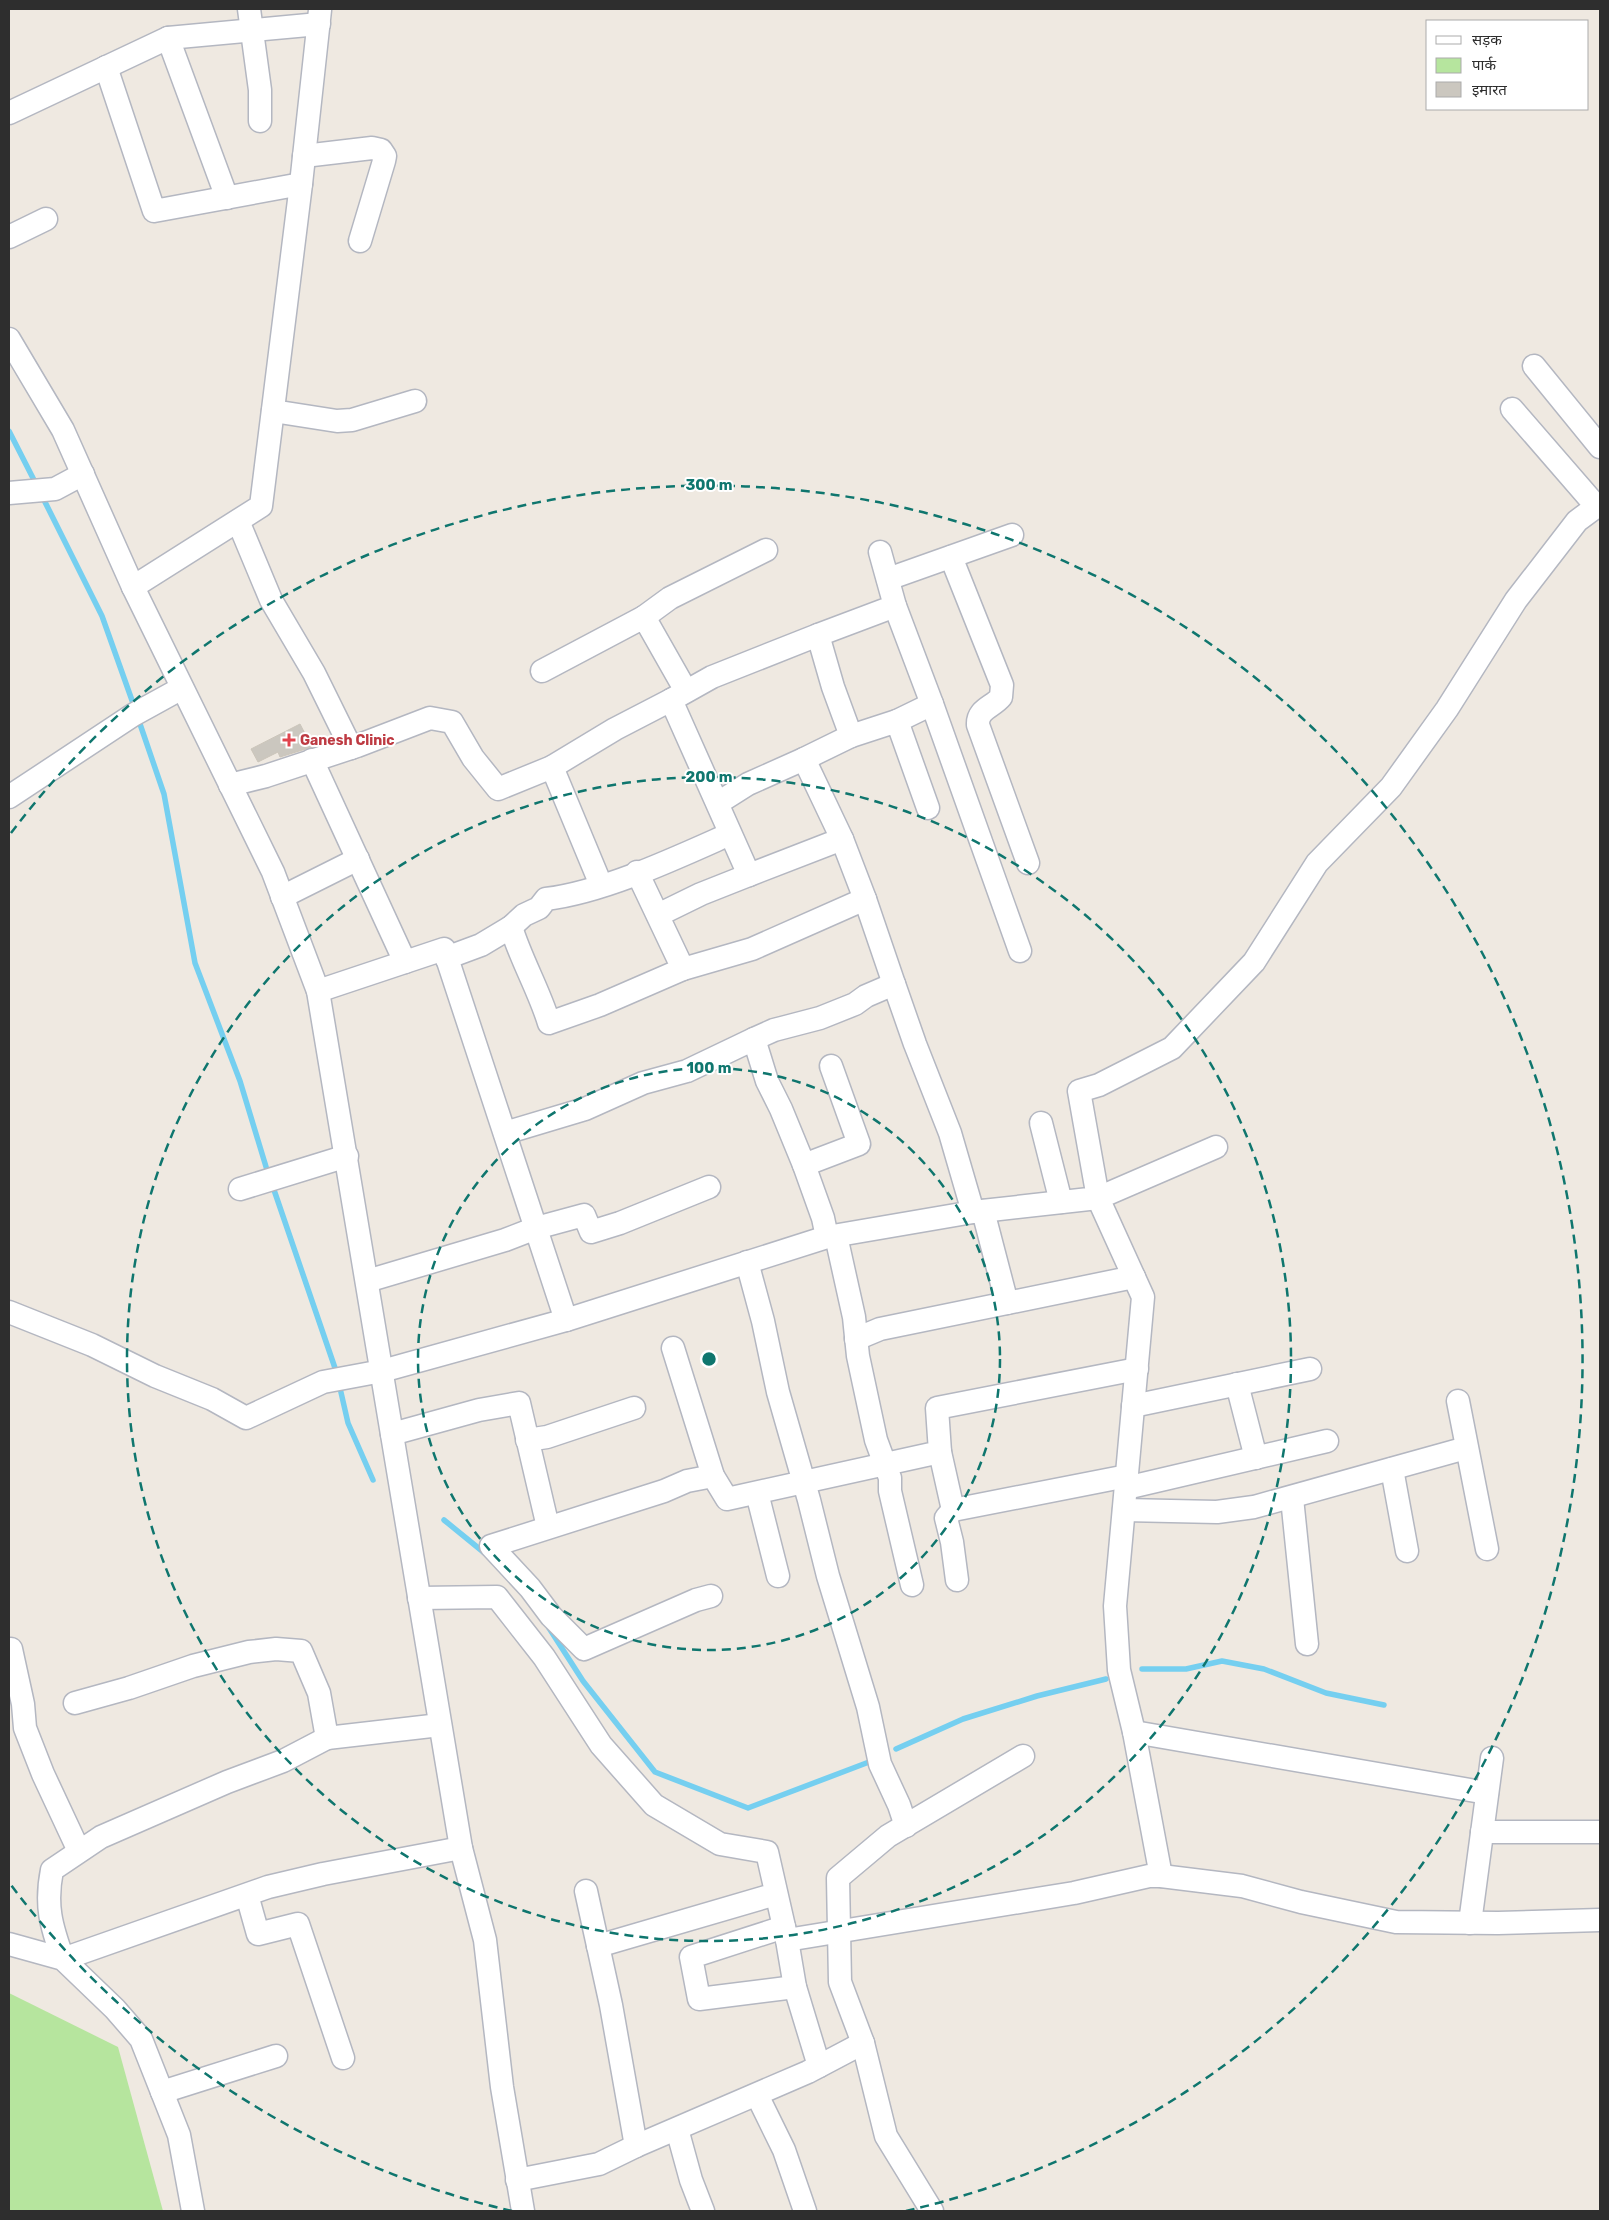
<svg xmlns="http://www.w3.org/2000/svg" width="1609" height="2220" font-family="Rubik,'Noto Sans Devanagari',sans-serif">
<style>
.green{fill:#b6e59e}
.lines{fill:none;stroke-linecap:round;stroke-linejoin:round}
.stream{stroke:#75cff0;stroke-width:5.5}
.building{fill:#cbc7bf;stroke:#cbc5ba}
.minor-casing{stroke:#b4b7c1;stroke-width:25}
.minor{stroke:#fff;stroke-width:22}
.ring{fill:none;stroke:#0f766e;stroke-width:2.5;stroke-dasharray:9 6}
.health-dot{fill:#e0444e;stroke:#fff;stroke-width:2}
.labels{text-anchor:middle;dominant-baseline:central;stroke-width:4;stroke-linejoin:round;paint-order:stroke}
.health-label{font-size:14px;font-weight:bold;fill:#be3a42;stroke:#fff;text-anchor:start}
.centre{fill:#0f766e;stroke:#fff;stroke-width:2.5}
.ring-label{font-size:15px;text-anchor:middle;font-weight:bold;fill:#0f766e;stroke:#fff;stroke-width:4;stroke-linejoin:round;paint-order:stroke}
</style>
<rect width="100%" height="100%" fill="#efe9e1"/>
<polygon class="green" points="9,1993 118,2047 163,2211 9,2211"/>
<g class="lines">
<g class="stream">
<polyline points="9,431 36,484"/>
<polyline points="44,500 102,616 134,706"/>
<polyline points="140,724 164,794 195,963 240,1081 267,1170"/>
<polyline points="273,1187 335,1368"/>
<polyline points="340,1388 348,1423 373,1480"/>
<polyline points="444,1520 487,1555"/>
<polyline points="549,1628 583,1681 655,1772 748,1808 869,1762"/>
<polyline points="1142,1669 1186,1669 1222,1661 1264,1669 1326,1693 1384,1705"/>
<polyline points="896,1749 963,1719 1037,1696 1106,1679"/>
</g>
</g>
<polygon class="building" points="300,724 312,747 280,757 278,752 258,762 251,749"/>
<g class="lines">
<g class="minor-casing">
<g id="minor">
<polyline points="249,9 260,90 260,121"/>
<polyline points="168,38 227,198"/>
<polyline points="106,67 154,211 301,184 261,506 133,587"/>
<polyline points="9,113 168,38 319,24"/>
<polyline points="304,156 372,148 381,150 385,156 384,161 360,241"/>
<polyline points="301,184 320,10"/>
<polyline points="9,237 46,219"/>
<polyline points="9,339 63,430 133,587 273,872 318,991 461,1848 485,1940 502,2087 523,2211"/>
<polyline points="1534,366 1600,447"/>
<polyline points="1512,409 1597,507"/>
<polyline points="273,411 337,421 352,420 415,401"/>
<polyline points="9,493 55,489 83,474"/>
<polyline points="238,521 271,600 314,673 351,748"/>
<path d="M 951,557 L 1002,685 L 1001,697 C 993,707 977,709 978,725 L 1028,863"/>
<polyline points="888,579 1012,535"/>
<polyline points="895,606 932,704 897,721"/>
<polyline points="644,617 670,598 766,550"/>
<polyline points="818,635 895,606 880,552"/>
<polyline points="542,671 644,617 686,691"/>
<polyline points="671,700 712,677 818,635 833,687 851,736 804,759"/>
<polyline points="932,704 1020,951"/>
<polyline points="851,736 897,721 928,808"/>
<polyline points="312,760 405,962"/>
<polyline points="552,767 601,885"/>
<polyline points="230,785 266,776 357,746 430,718 452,722 473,758 498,789 552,767 615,729 671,700 749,875 701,894 658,915"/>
<polyline points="9,797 133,715 182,688"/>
<polyline points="718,803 748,784 804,759 842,839 749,875"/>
<polyline points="282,897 358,859"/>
<polyline points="865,899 894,984"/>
<path d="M 511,927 C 521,960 539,990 549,1023 L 600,1005 L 683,969 L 637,872"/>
<path d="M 446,958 L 481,945 L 511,927 L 524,915 L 539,908 L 546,899 C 604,892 676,858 730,834"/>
<polyline points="683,969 752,949 865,899 842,839"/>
<polyline points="318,991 444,949 566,1320"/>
<polyline points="754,1039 774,1030 820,1018 855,1004 866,996 894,984 915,1044 950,1133 973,1212"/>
<polyline points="1041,1123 1061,1202"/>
<polyline points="505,1133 585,1109 643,1083 687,1071 754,1039 767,1081 781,1109 804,1165 823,1218 827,1237"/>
<polyline points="804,1165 859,1144 831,1066"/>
<polyline points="240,1189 347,1156"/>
<polyline points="983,1211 1007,1303"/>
<polyline points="836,1236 854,1317 858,1356 876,1440 890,1478 890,1491 912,1585"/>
<polyline points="747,1262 763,1321 778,1392 809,1500 828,1576 868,1707 880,1764 899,1805 906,1826"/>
<polyline points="367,1281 505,1240 536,1228 584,1215 591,1232 620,1223 709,1187"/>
<polyline points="9,1312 92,1345 155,1376 212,1399 246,1418 323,1382 382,1371 566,1320 827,1237 973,1212 1098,1198 1079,1091 1099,1085 1172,1048 1254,962 1317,863 1391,787 1447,709 1516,600 1577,521 1600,504"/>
<polyline points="856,1339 880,1329 1134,1277"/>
<polyline points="673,1348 713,1476 727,1499 940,1452 937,1408 1137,1369"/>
<polyline points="1237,1384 1256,1458"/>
<polyline points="1458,1401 1487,1549"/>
<polyline points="1133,1406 1310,1369"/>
<polyline points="392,1434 479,1410 519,1403 548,1527"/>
<polyline points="527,1440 547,1437 634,1408"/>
<polyline points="940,1452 953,1510"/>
<polyline points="1392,1469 1407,1551"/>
<polyline points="1126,1488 1327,1441"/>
<polyline points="757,1493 778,1576"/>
<polyline points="1292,1498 1307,1644"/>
<polyline points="1124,1510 1217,1512 1254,1507 1466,1448"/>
<polyline points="957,1580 952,1542 946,1518 953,1510 1127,1476"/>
<polyline points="711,1596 696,1600 584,1649 551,1616 530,1588 491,1546 664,1491 687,1481 713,1476"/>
<polyline points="419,1598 497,1597 544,1657 601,1745 654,1805 720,1844 767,1852 787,1940 795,1987 819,2066"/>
<polyline points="9,1650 11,1649 23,1704 25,1728 43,1774 79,1851"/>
<path d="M 75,1703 L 129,1688 L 193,1666 L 249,1652 L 276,1649 L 301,1651 L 319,1693 L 327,1738 L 283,1761 L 227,1782 L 101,1837 L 52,1870 C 45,1905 51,1926 63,1959 L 268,1887 L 323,1874 L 461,1848"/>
<polyline points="1134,1732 1487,1793"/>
<polyline points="327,1738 440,1725"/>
<polyline points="1482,1832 1600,1832"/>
<polyline points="1161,1876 1134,1732 1119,1670 1115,1606 1143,1297 1098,1198 1216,1147"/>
<polyline points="586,1891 611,2005 636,2146"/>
<polyline points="247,1895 258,1934 298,1924 343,2058"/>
<polyline points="1470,1923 1492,1758"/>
<polyline points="784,1927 691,1957 699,1999 795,1987"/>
<polyline points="787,1940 1074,1893 1149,1876 1161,1876 1242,1886 1301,1902 1396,1922 1498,1923 1600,1920"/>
<polyline points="9,1944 63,1959 115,2009 141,2039 179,2135 193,2211"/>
<polyline points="598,1946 776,1894"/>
<polyline points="162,2092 276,2056"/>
<polyline points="757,2095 784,2150 805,2211"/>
<polyline points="677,2129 691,2180 703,2211"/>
<polyline points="517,2180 599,2164 636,2146 808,2072 863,2043"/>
<polyline points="932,2211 886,2136 863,2043 840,1982 838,1878 888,1836 1023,1756"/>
</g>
</g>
<use href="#minor" class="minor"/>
</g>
<g class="ring">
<circle cx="709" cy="1359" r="291"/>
<circle cx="709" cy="1359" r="582"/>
<path d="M512 2211A874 874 0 0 1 11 1885M11 833A874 874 0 1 1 906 2211"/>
</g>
<path class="health-dot" d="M286.5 732.5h5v5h5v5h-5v5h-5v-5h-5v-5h5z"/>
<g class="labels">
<g class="health-label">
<text x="300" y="740">Ganesh Clinic</text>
</g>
</g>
<circle cx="709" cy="1359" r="8" class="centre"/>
<g class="ring-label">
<text x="709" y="490">300 m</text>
<text x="709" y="782">200 m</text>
<text x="709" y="1073">100 m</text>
</g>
<rect width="1609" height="2220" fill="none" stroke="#2e2e2e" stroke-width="20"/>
<rect x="1426" y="20" width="162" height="90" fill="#ffffff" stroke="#ababab"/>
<rect x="1436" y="36" width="25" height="8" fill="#ffffff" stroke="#ababab"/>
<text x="1472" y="45" font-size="15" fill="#2e2e2e">सड़क</text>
<rect x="1436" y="58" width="25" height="15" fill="#b6e59e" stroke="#ababab"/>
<text x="1472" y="70" font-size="15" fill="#2e2e2e">पार्क</text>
<rect x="1436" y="82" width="25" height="15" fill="#cbc7bf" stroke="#ababab"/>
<text x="1472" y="95" font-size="15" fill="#2e2e2e">इमारत</text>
</svg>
